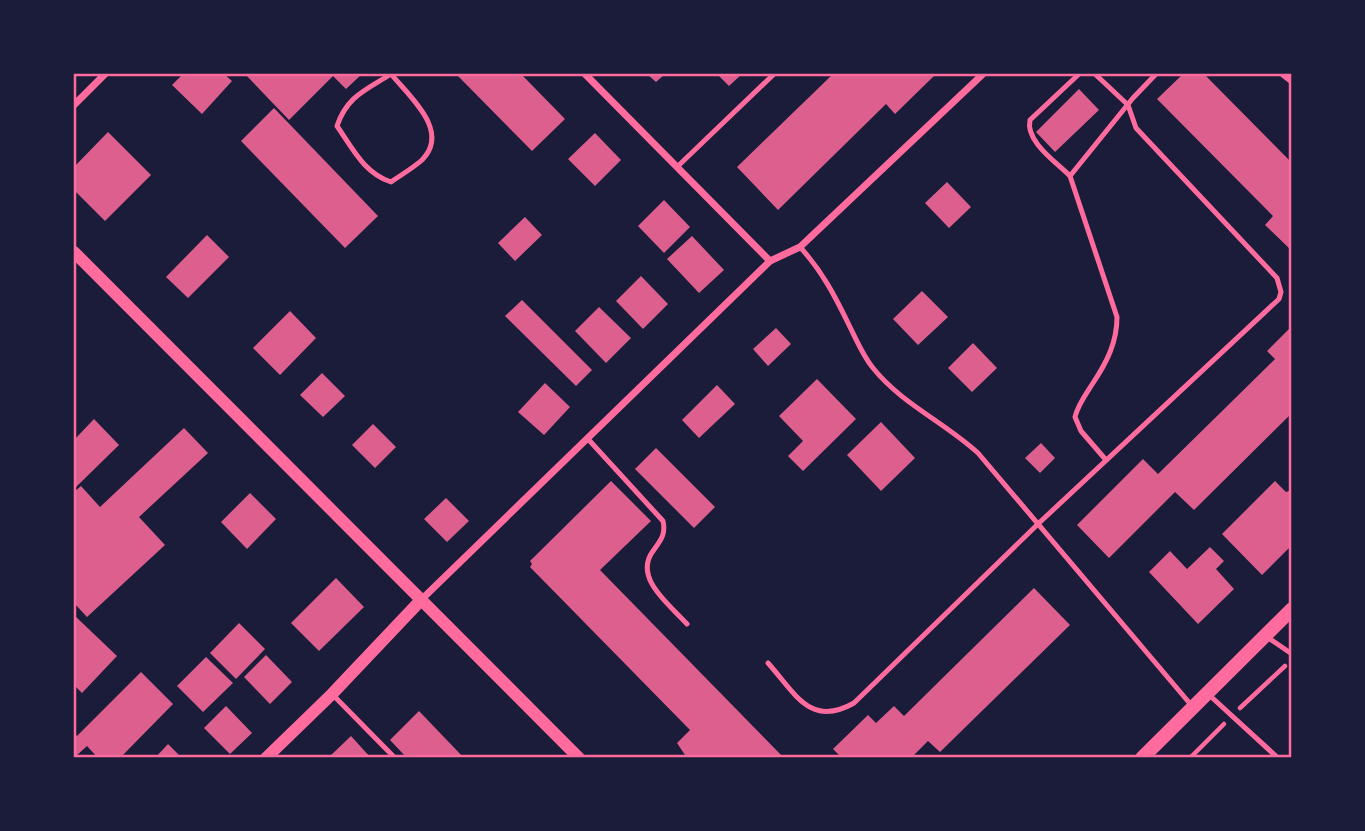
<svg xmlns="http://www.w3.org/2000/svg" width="1365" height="831" font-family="'Exo 2',sans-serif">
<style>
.building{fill:#dd5f8e}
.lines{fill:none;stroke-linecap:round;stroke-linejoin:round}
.path{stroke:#ff6b9d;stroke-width:4.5}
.service{stroke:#ff6b9d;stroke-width:5}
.minor{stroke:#ff6b9d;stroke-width:7}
.tertiary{stroke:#ff6b9d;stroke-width:12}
.secondary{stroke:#ff6b9d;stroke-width:14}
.neatline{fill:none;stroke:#ff6b9d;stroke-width:2.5}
</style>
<rect width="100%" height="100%" fill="#1b1b3a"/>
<g class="building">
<polygon points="183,74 224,74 232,81 202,114 172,85"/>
<polygon points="245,74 362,74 346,89 333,76 289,120"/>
<polygon points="456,74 521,74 565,119 532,151"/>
<polygon points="647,74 665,74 656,82"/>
<polygon points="717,74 742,74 729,86"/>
<polygon points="833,74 936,74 895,114 886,104 778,210 737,167"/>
<polygon points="1183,74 1204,74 1292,163 1292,251 1265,225 1273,216 1157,99"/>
<polygon points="1079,89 1099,110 1055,152 1036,132"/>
<polygon points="274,108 378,216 345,248 241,141"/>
<polygon points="108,132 151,175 105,221 74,190 74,167"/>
<polygon points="595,133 621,160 595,186 568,159"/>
<polygon points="947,182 971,207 949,228 925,203"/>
<polygon points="664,200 690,227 664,253 638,226"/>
<polygon points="525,217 542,235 515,261 498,243"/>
<polygon points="207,235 229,257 188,298 166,277"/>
<polygon points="692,236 724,270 699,293 667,259"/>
<polygon points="641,276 668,304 643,329 616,301"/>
<polygon points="922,291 948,317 918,345 893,319"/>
<polygon points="522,300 592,370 576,386 505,316"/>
<polygon points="599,307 631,338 606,363 575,331"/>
<polygon points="290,311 316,338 280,375 253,348"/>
<polygon points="1292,326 1292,413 1194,510 1175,492 1109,558 1077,525 1143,459 1158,474 1275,359 1267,351"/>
<polygon points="776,328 791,344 768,366 753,349"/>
<polygon points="973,343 997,368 972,392 948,368"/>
<polygon points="322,373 345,396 323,417 300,395"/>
<polygon points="817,379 856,419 803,471 788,456 803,441 779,416"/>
<polygon points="545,383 570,407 544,435 518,412"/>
<polygon points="717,385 735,404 699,438 682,420"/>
<polygon points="94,419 119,445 74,489 74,440"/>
<polygon points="881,422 915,458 881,491 847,455"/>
<polygon points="373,424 396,447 375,468 352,445"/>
<polygon points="184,428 208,453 139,517 165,545 87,617 74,603 74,492 81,486 100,507"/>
<polygon points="1041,443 1055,458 1040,473 1025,458"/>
<polygon points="656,448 715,507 694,528 635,469"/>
<polygon points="611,481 651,521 600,570 784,758 687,758 677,743 690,730 530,567 532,564 530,561"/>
<polygon points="1275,481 1286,492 1292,490 1292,545 1262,575 1222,534"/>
<polygon points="250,493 276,519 247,549 221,522"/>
<polygon points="446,498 469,521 447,542 424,519"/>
<polygon points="1210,547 1224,561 1216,569 1234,589 1198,624 1149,572 1170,551 1187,569"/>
<polygon points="336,578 364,607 319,651 291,623"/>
<polygon points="1034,588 1070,625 940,752 928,741 911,758 842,758 833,749 868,715 876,723 894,706 904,716"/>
<polygon points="74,615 117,656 82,693 74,685"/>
<polygon points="239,623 265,649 236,679 210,653"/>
<polygon points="266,655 292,682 270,704 244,677"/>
<polygon points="206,657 233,683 203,712 177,686"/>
<polygon points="141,672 173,704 120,758 98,758 87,746 74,758 74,733 77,736"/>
<polygon points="226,706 252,733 230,754 204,728"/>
<polygon points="419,711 464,758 407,758 390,740"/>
<polygon points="351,736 371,758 328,758"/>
<polygon points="168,744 182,758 155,758"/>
</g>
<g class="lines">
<g class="path">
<polyline points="1240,708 1285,666"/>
<polyline points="1190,758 1224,724"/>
</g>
<g class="service">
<path d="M 391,74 C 409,96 451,131 422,160 C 413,168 401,175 391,182 C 364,173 353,149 337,126 C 347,96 366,90 391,74"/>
<polyline points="677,167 774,74"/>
<path d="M 1070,176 C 1056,162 1025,141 1030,120 L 1079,74"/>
<path d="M 800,247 C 822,271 835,296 849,325 C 856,339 863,356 873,368 C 902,404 944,422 978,453 L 1192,706"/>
<path d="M 588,439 L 663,521 C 666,534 661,540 653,551 C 633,578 670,605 687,624"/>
<path d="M 1106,460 L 1081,431 L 1075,417 C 1078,404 1086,394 1093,383 C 1107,362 1117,342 1117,317 L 1070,176 L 1133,98 L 1156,74"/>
<polyline points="1267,637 1292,654"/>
<path d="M 768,663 C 795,693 810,728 854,703 L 1039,523 L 1279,299 L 1281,292 L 1277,278 L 1136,128 L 1128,105 L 1095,74"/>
<polyline points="1207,693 1278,758"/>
<polyline points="333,695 395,758"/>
</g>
<g class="minor">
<polyline points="585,74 770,261"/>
<polyline points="1283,74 1292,81"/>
<polyline points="74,105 105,74"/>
<polyline points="422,599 770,261 800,247 983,74"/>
</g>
<g class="tertiary">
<polyline points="74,252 579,758"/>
<polyline points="266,758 332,694 422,599"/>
</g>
<polyline class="secondary" points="1142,758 1292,609"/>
</g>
<rect width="1365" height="831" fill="none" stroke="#1b1b3a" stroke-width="150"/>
<rect x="75" y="75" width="1215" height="681" class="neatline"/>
</svg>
